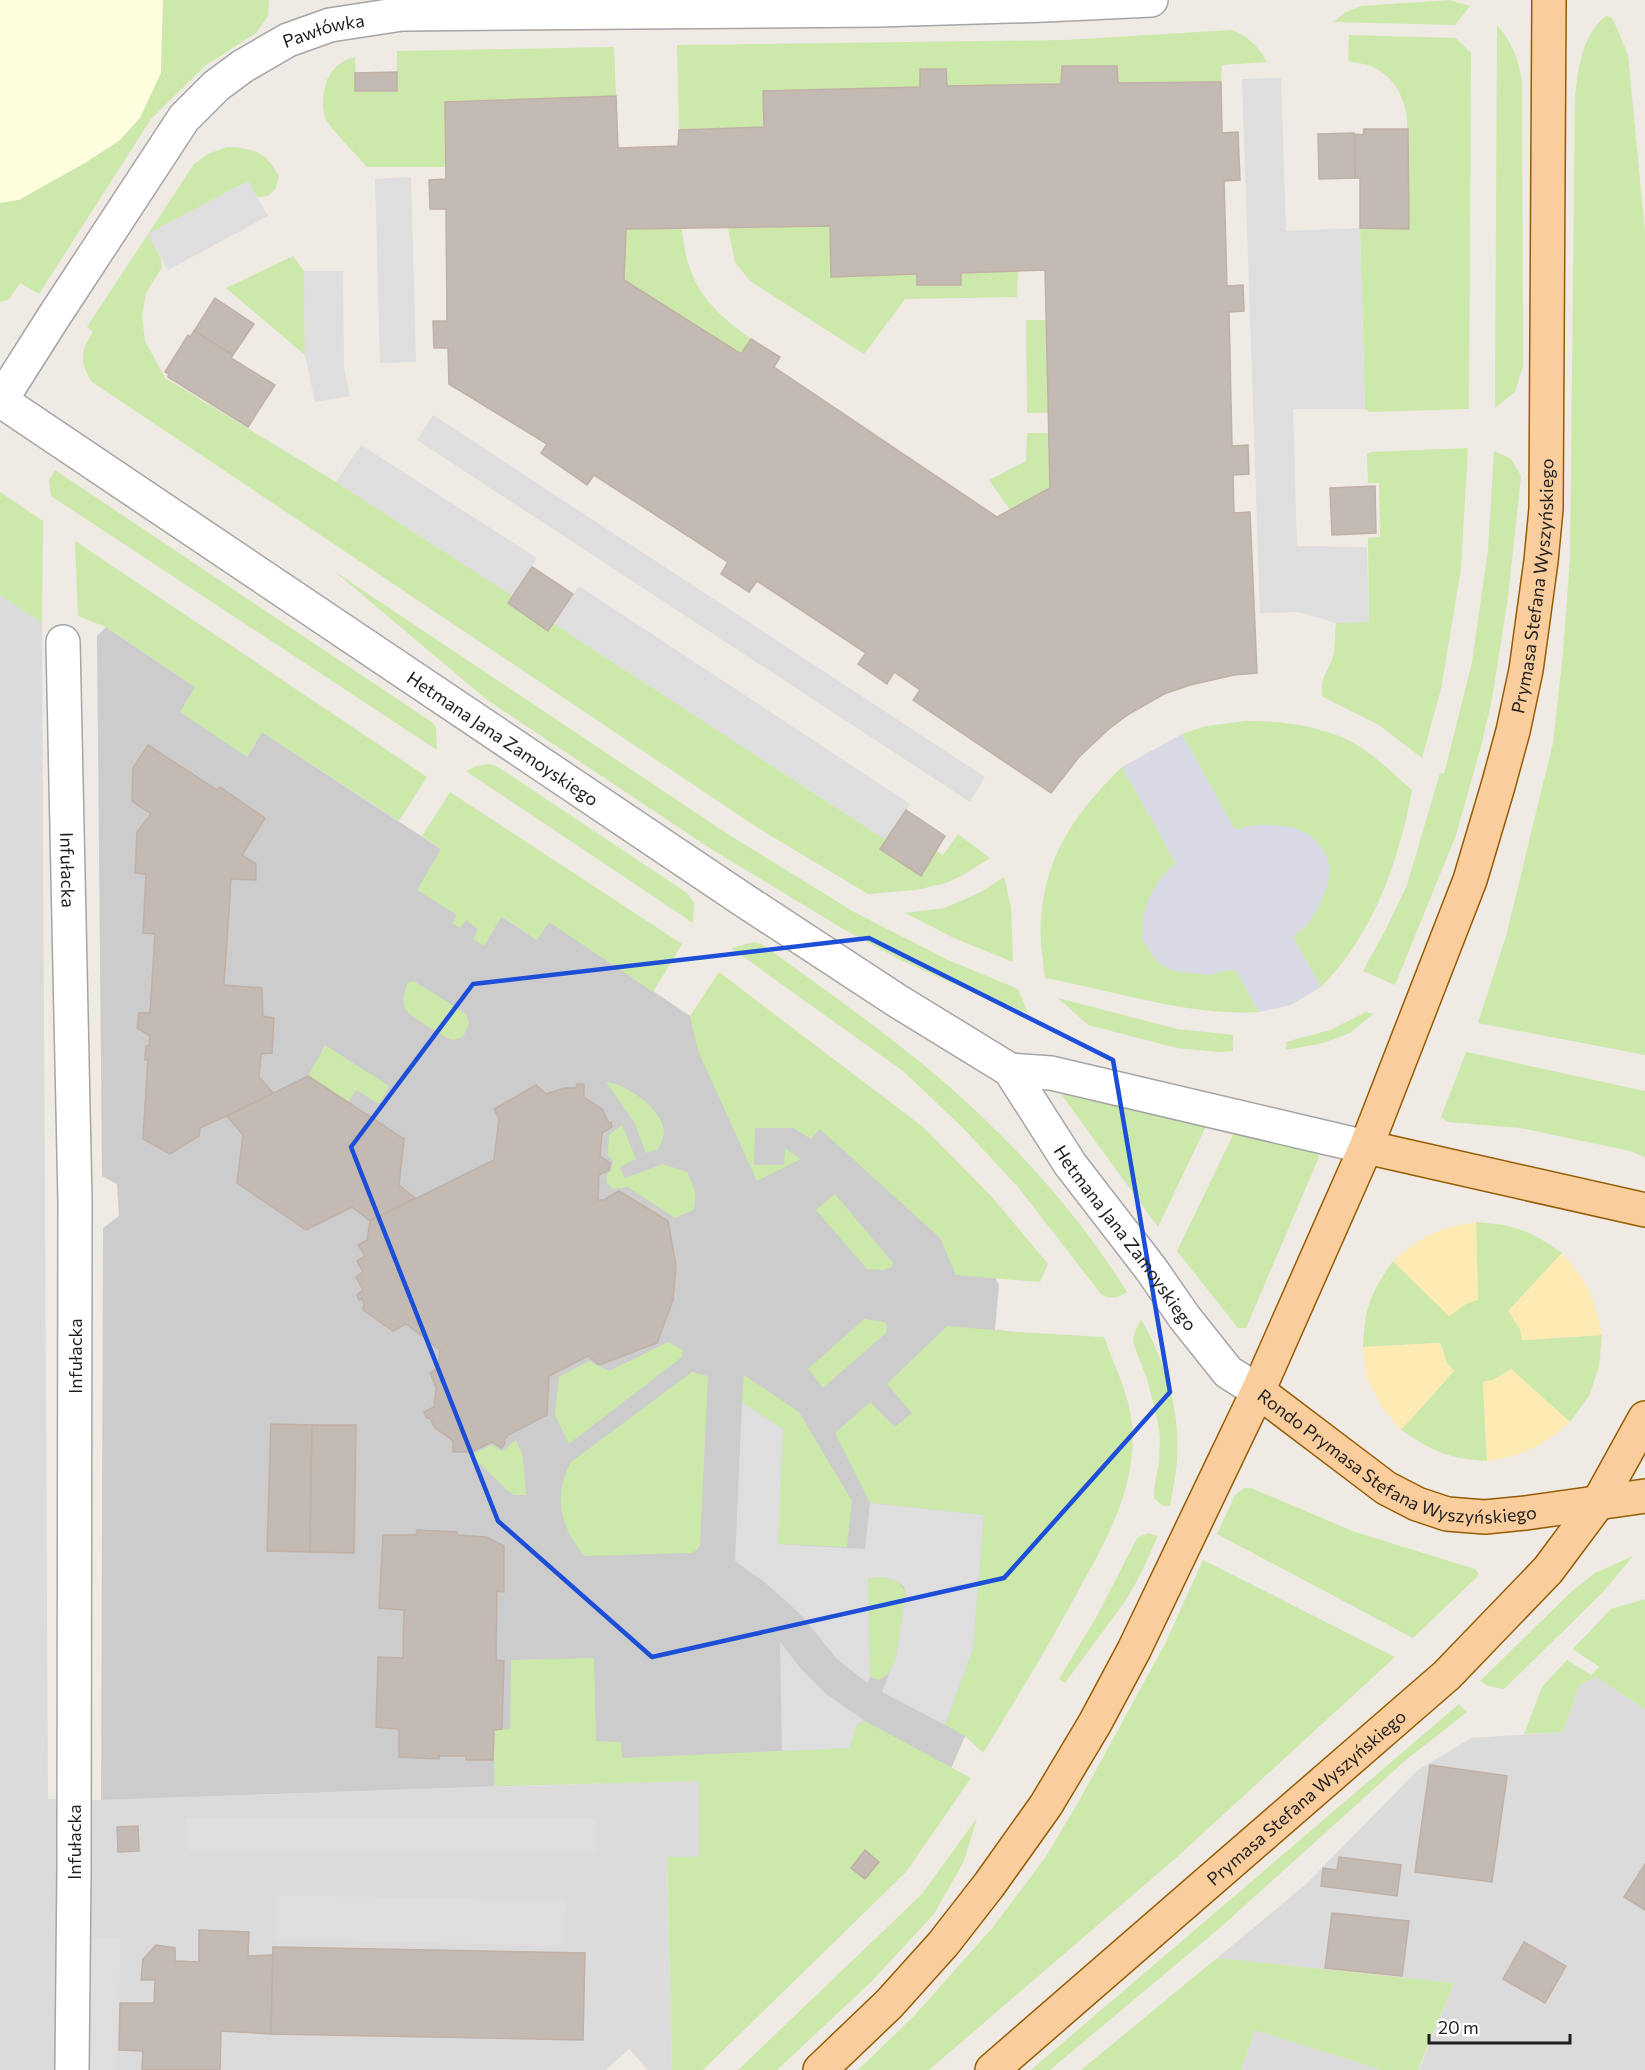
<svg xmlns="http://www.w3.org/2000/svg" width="1645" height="2070" font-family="Commissioner,sans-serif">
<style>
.residential{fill:#dcdbdb}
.education{fill:#fefddd}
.religious{fill:#ccc}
.grass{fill:#cce8aa}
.sand{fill:#feeab3}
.parking{fill:#dedede}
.plaza{fill:#d8d9e4}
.building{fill:#c3bab3;stroke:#c0b0a6;stroke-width:1.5;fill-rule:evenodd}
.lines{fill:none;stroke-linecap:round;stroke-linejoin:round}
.minor-casing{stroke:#a5a5a5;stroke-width:36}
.major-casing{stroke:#955c03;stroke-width:36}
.minor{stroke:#fff;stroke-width:33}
.major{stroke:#facd9d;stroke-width:33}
.marked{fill:none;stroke:#1d4ed8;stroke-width:4.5;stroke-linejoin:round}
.labels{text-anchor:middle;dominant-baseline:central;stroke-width:5;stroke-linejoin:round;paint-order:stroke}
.street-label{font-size:18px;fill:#1e1e1e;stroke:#fff}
</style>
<rect width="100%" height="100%" fill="#efeae4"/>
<g class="residential">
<polygon points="0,595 42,623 48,1799 101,1800 699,1780 699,1857 667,1858 672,2070 648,2070 629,2049 606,2070 0,2070"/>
<polygon points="1596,1677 1645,1709 1645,2070 1419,2070 1454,1983 1217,1958 1305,1885 1418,1770 1471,1738 1563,1732 1579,1686"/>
<polygon points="1255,2030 1382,2070 1241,2070"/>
</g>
<polygon class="education" points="0,0 163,0 161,73 140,118 119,141 85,163 19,200 0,203"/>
<polygon class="religious" points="106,627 195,687 247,757 262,732 479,874 468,894 537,940 549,921 690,1016 996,1279 999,1285 995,1330 1017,1332 965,1736 950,1771 101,1800 103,1228 119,1216 117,1184 102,1176 97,636"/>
<g class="grass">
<polygon points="163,0 269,0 268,16 256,33 206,65 151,119 39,294 20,283 9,299 0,302 0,203 19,200 85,163 119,141 140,118 161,73"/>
<polygon points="1450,0 1470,6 1455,25 1334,22 1344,13 1361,6"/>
<path d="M 1606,16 L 1611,17 L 1616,26 L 1628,55 L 1645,232 L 1645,1055 L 1478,1023 L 1506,936 L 1553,743 L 1563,653 L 1570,559 L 1575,97 C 1578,69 1582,34 1606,16 Z"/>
<path d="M 1497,25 C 1512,42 1519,60 1522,82 L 1523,366 L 1515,392 L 1495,408 Z"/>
<path d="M 1232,30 C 1250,38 1257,45 1267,62 L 1222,65 L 1221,82 L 1118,83 L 1117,66 L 1062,66 L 1061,84 L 947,86 L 920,69 L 920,87 L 763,91 L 764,127 L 679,130 L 677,45 L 1066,40 Z"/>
<path d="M 1349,35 L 1456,38 L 1471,53 L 1469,409 L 1370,412 L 1365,409 L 1360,228 L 1409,229 L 1409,133 L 1407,133 C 1409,105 1398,78 1371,66 C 1364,63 1356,63 1348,61 Z"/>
<path d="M 614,47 L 616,96 L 445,102 L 446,167 L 367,167 C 359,157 328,127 325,117 C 321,105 323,92 327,80 C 333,68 341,60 355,57 L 356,91 L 397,91 L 397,51 Z"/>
<path d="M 227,147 C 253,148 267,152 279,177 L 276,188 L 268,196 L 257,197 L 248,181 L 148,234 L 161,258 L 162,267 L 146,293 L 142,316 L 145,341 L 165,378 L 336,482 L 513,596 L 508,603 L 548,631 L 553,623 L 886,840 L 880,849 L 920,876 L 936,851 L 943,855 L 958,834 L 990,858 L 963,875 L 946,883 L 916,890 L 868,894 L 758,828 L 92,382 C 79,361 80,352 93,332 L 87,327 L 194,164 L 208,154 Z"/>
<polygon points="830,226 832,277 917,274 961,285 961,273 1018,271 1017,297 905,299 864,354 750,281 735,262 728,228"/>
<path d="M 626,229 L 682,229 C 687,284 707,307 751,339 L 741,354 L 624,280 Z"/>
<polygon points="293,256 304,271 305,355 226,288"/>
<polygon points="1026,320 1046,320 1048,413 1027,413"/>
<polygon points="1027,433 1049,433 1050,488 1010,510 989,480 1026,461"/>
<path d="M 1468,448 L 1461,568 L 1441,689 L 1422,758 L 1379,725 L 1323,697 C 1317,680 1331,669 1334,652 C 1335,643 1335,633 1336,623 L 1369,621 L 1368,538 L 1380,537 L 1379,483 L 1368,483 L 1367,454 L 1371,452 Z"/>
<polygon points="1494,451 1511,459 1521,476 1508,597 1492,699 1481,746 1456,835 1395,985 1363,971 1386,929 1407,885 1440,773 1444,774 1472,662 1488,550"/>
<polygon points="55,470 433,723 436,728 437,750 51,496 49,481"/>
<polygon points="0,492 43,521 42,623 0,595"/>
<polygon points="75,541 427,777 399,821 262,732 247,757 180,712 195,687 106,627 78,616"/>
<polygon points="334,571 726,833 854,912 948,960 1018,989 1028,1013 947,981 899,959 845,930 711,849 486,699"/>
<path d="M 1246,721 C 1282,721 1317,725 1350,741 C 1373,753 1393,774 1412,790 C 1399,861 1373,935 1321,987 L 1293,937 L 1308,924 L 1253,825 L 1235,830 L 1182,734 L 1206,726 Z"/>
<polygon points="489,764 498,767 687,893 694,903 693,923 466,771 477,766"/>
<path d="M 1122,767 L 1176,863 L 1160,879 L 1143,916 L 1207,975 L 1235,969 L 1259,1012 C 1186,1016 1116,991 1045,978 C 1043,958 1039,937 1041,918 C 1046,853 1077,811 1122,767 Z"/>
<polygon points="450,792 682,944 653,992 549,922 537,940 502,916 484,946 473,939 478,929 466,920 460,928 452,923 457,915 417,890 441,849 422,836"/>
<polygon points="1004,877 1011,907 1013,962 954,938 905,913 945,908 981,892"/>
<path d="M 754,942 L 762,944 C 823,989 887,1033 944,1082 C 1014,1143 1078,1213 1127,1292 C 1119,1298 1110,1300 1101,1294 L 1018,1187 L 962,1127 L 903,1071 L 731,948 Z"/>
<polygon points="719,972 923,1127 992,1197 1048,1264 1040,1282 956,1275 940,1238 820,1129 811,1139 793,1128 755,1128 754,1165 784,1165 785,1148 801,1159 757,1181 698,1051 690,1016"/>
<path d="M 414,981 L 466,1014 L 469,1024 L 463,1037 L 453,1040 L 447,1038 C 437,1031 413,1019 406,1010 C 401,1003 404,989 409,982 Z"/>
<polygon points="1058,998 1177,1029 1233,1035 1233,1051 1219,1052 1177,1048 1088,1025"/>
<polygon points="1366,1012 1373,1014 1350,1033 1323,1043 1286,1050 1286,1042 1330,1030"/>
<polygon points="325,1045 389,1086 379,1104 356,1090 348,1103 308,1076"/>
<polygon points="1466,1052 1645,1091 1645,1157 1630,1151 1520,1128 1448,1122 1441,1117"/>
<path d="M 606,1082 C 626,1083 662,1109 664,1131 C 664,1138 661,1143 658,1149 L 646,1153 L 634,1122 Z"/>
<polygon points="1061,1094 1206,1126 1158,1227"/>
<path d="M 622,1125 L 636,1159 L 620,1167 L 625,1178 L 663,1164 L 687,1172 C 693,1186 699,1195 693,1210 L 675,1218 L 628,1187 L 613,1189 L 607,1183 L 606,1175 L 611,1171 L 613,1161 L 608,1155 L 609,1135 Z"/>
<polygon points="1234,1133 1317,1153 1319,1157 1246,1328 1238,1328 1177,1251"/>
<polygon points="835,1194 893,1263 892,1267 884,1270 867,1269 816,1210"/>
<path d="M 1476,1222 C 1515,1225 1529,1230 1562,1253 L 1509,1311 L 1521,1329 L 1522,1340 L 1602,1335 L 1599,1367 L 1589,1396 L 1570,1422 L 1511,1369 L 1493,1380 L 1483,1382 L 1487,1461 C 1447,1458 1434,1452 1401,1430 L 1454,1371 L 1447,1363 L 1440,1343 L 1363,1347 C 1365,1307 1370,1294 1393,1261 L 1449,1316 L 1467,1303 L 1478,1300 Z"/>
<polygon points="864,1319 885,1322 887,1327 886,1333 823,1388 808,1369"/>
<path d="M 1141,1319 C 1165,1361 1181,1411 1177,1461 C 1176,1476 1172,1491 1170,1506 L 1163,1506 L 1154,1498 L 1154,1489 L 1159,1461 L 1160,1436 L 1156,1413 L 1147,1379 L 1133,1342 L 1134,1334 Z"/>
<path d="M 947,1326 L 1017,1332 L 1104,1337 C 1114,1365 1129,1394 1132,1424 C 1138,1487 1105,1542 1076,1595 C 1047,1649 1015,1701 983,1753 L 965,1736 L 945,1725 L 973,1649 L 984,1515 L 870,1503 L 835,1433 L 870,1402 L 895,1427 L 912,1413 L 887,1384 Z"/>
<polygon points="668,1342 683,1350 682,1357 569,1444 555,1415 559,1377 589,1361 609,1371"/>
<path d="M 692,1372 L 708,1376 L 700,1545 L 697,1550 L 692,1553 L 584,1556 C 561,1527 552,1497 571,1462 Z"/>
<polygon points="744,1375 799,1412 852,1501 847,1547 777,1544 783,1429 742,1402"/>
<polygon points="516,1440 523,1456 526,1495 514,1495 508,1491 471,1455 492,1445 502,1451"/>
<polygon points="1244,1488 1251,1488 1355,1532 1475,1569 1478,1573 1477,1577 1413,1638 1217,1534 1235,1495"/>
<polygon points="1148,1533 1158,1536 1140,1575 1126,1600 1065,1683 1059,1679 1097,1616 1137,1538"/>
<polygon points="1633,1556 1602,1593 1504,1689 1488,1686 1480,1681 1571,1592 1595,1573"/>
<polygon points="1203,1560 1395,1657 1177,1857 929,2070 858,2070 914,2016 994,1926 1045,1858 1079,1801 1165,1644"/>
<polygon points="883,1577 897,1581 906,1592 896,1657 891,1672 879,1680 870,1677 869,1672 867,1578"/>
<polygon points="1645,1599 1645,1709 1596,1677 1579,1686 1563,1732 1524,1734 1542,1687 1567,1660 1591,1675 1599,1667 1573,1649 1611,1609"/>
<path d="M 594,1658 L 596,1741 L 621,1742 L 622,1758 L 850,1748 C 853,1737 853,1724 865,1721 L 971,1778 L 906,1872 L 703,2070 L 672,2070 L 667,1857 L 699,1857 L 699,1781 L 494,1786 L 494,1730 L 510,1729 L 511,1660 Z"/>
<polygon points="1459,1704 1467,1712 1407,1759 1222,1926 1050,2070 1031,2070"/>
<polygon points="977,1818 964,1861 934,1914 871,1982 777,2070 738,2070 922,1894"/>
<polygon points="1217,1958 1454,1983 1418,2070 1382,2070 1255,2030 1241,2070 1081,2070"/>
</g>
<g class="sand">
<path d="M 1476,1222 L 1478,1300 L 1467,1303 L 1449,1316 L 1393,1261 C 1423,1235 1436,1229 1476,1222 Z"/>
<path d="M 1562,1253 C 1588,1283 1594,1296 1602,1335 L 1522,1340 L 1520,1329 L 1508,1311 Z"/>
<polygon points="1440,1343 1447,1363 1454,1371 1401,1430 1381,1406 1367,1378 1363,1347"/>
<path d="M 1511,1369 L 1570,1422 C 1539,1448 1527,1454 1487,1461 L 1483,1382 L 1493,1380 Z"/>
</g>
<g class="parking">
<polygon points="1281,78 1286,231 1360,228 1365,409 1293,409 1297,546 1367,547 1369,622 1336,623 1299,612 1260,613 1242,79"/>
<polygon points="411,177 416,362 380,363 375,179"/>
<polygon points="248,181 268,216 168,270 148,234"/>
<polygon points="304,271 343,271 344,368 350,396 315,402 305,355"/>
<polygon points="433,415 985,777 970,802 417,440"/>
<polygon points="361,445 537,558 513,596 336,482"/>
<polygon points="579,586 910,804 886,840 553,623"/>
<polygon points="742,1402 783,1429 778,1544 865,1549 870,1503 984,1515 973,1649 945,1725 882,1692 896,1657 906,1592 904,1587 897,1581 883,1577 868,1578 870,1677 867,1683 837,1659 801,1615 787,1602 763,1581 735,1561"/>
<polygon points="780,1642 802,1670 826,1694 865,1721 859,1723 856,1727 850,1748 782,1751"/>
<rect x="186" y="1818" width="410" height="33"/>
<polygon points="277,1895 565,1901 564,1946 276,1939"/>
<polygon points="91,1938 121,1939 116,2070 87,2070"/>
</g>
<polygon class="plaza" points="1182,734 1235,830 1253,825 1271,825 1292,827 1308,834 1319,844 1327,856 1330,871 1328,883 1320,905 1308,924 1293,937 1321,987 1291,1005 1259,1012 1235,969 1207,975 1173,971 1157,962 1142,939 1143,916 1149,898 1160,879 1176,863 1122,767"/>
<g class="building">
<path d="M 1062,66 L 1117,66 L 1118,83 L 1221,82 L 1222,133 L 1238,132 L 1240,180 L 1224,181 L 1227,286 L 1243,285 L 1244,311 L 1229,312 L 1232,446 L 1248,445 L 1249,474 L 1233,475 L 1234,513 L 1250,512 L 1257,673 L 1234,675 L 1190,685 L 1164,694 L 1129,714 L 1110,728 L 1079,757 L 1051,793 L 913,700 L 920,690 L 894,672 L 887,684 L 858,664 L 866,653 L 757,581 L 749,592 L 721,574 L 728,562 L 594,475 L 587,485 L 541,453 L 547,444 L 449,384 L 448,348 L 434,348 L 433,321 L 447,321 L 446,209 L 430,209 L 429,180 L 446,179 L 445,102 L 616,96 L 618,148 L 678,146 L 679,130 L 764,127 L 763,91 L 920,87 L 920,69 L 946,69 L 947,86 L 1061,84 ZM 830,226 L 831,277 L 917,274 L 917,285 L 961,285 L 961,273 L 1045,270 L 1050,488 L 997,517 L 774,367 L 780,357 L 751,339 L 741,354 L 624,280 L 626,229 Z"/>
<polygon points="397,72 397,91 355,91 355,73"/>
<polygon points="1364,129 1408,129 1409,229 1360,228 1360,178 1355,178 1355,134 1363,135"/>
<polygon points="1354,133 1355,178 1319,179 1318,134"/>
<polygon points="215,298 254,324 233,355 194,331"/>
<polygon points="194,331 233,355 231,358 275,385 248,427 168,377 169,374 165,372 188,335 190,337"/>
<polygon points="1375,486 1376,533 1332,535 1330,488"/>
<polygon points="532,567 573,594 548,631 508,603"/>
<polygon points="148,745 217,790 220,787 265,818 242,855 256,864 256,880 231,879 224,985 262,988 263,1016 274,1018 272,1053 261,1054 259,1077 274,1094 200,1128 199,1136 170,1154 143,1139 148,1060 145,1060 146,1046 149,1045 150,1036 137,1028 139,1013 150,1013 155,934 143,933 146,874 135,873 137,832 151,814 132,801 133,768"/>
<polygon points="906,810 945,836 921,876 880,849"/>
<polygon points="308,1076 404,1139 399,1185 415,1198 370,1221 352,1207 306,1230 237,1183 243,1135 227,1116"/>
<polygon points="577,1084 584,1084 584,1097 602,1109 609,1123 611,1122 612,1127 602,1133 600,1156 610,1163 609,1170 599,1175 598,1200 604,1200 619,1191 668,1221 676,1266 673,1300 657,1343 599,1365 588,1356 549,1376 547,1415 508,1435 504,1441 505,1443 502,1448 492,1442 471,1452 453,1452 453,1441 434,1427 430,1418 427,1418 424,1412 434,1407 436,1387 430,1373 438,1368 440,1350 406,1324 393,1331 363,1310 364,1304 362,1299 359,1300 357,1295 363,1290 356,1277 363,1272 357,1261 365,1256 358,1245 367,1240 370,1221 494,1160 499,1118 494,1109 536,1085 546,1094 565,1088 576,1088"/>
<polygon points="271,1424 312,1425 310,1552 267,1551"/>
<polygon points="312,1425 356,1425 354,1553 310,1552"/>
<polygon points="417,1530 457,1532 458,1535 486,1537 504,1546 504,1592 497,1591 496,1660 504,1661 502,1729 494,1730 493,1760 466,1760 466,1756 439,1756 439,1759 399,1757 399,1729 376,1727 378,1657 403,1658 404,1610 379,1608 383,1535 416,1535"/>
<polygon points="1430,1765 1507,1776 1492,1882 1415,1872"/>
<polygon points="138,1826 139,1851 118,1852 117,1827"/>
<polygon points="865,1850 879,1862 865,1879 851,1868"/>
<polygon points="1339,1857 1401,1865 1397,1896 1321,1886 1323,1868 1337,1870"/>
<polygon points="1645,1864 1645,1910 1624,1897"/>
<polygon points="1332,1913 1409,1921 1402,1976 1325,1968"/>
<polygon points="199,1930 249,1932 248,1956 273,1955 271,2034 221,2031 220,2070 142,2070 143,2051 119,2050 120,2003 154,2003 155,1980 141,1980 143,1959 156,1945 175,1948 175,1961 199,1962"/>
<polygon points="1524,1942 1566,1966 1545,2003 1503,1979"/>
<polygon points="273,1947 585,1953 583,2040 271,2034"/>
</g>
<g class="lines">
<g class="minor-casing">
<g id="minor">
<path id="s1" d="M 0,400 L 739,897 L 896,1000 L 1010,1070 L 1070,1164 L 1151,1269 L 1185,1318 L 1228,1372 L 1258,1391"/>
<path id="s2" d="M 1,400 L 53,318 L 184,118 L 216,86 L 243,66 L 288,40 L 330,25 L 402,14 L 879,10 L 1045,5 L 1151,0"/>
<path id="s3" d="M 63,642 L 75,1201 L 74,1870 L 72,2070"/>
<polyline points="1010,1070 1051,1073 1366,1147"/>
</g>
</g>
<g class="major-casing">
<g id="major">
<polyline points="1366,1147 1645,1210"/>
<path id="s4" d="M 1258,1391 L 1386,1488 L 1417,1504 L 1447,1514 L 1485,1517 L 1526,1513 L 1645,1496"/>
<path id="s5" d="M 820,2070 L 889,2004 L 943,1944 L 989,1885 L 1046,1805 L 1095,1723 L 1134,1650 L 1258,1391 L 1366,1147 L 1470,880 L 1498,786 L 1513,731 L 1526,670 L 1541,561 L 1546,509 L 1549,0"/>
<path id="s6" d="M 992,2070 L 1447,1675 L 1548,1570 L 1598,1503 L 1645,1418"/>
</g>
</g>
<use href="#minor" class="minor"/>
<use href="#major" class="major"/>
</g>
<path class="marked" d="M 869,938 L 1113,1060 L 1170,1392 L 1004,1578 L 652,1657 L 498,1521 L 351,1147 L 473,984 Z"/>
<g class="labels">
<g class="street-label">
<text stroke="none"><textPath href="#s2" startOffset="504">Pawłówka</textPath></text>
<text stroke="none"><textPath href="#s5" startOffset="1670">Prymasa Stefana Wyszyńskiego</textPath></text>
<text stroke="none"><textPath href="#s1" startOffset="606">Hetmana Jana Zamoyskiego</textPath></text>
<text stroke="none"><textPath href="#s3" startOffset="228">Infułacka</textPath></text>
<text stroke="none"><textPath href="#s1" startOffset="1416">Hetmana Jana Zamoyskiego</textPath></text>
<text transform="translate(75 1356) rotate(-90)">Infułacka</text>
<text stroke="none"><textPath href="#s4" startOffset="160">Rondo Prymasa Stefana Wyszyńskiego</textPath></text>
<text stroke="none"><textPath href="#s6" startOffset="416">Prymasa Stefana Wyszyńskiego</textPath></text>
<text transform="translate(74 1842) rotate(-90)">Infułacka</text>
</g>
</g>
<path d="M1429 2034v9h141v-9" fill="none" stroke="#1e1e1e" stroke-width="3"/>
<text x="1438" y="2034" font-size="18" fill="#1e1e1e" stroke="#ffffff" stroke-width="4.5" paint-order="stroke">20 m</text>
</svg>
